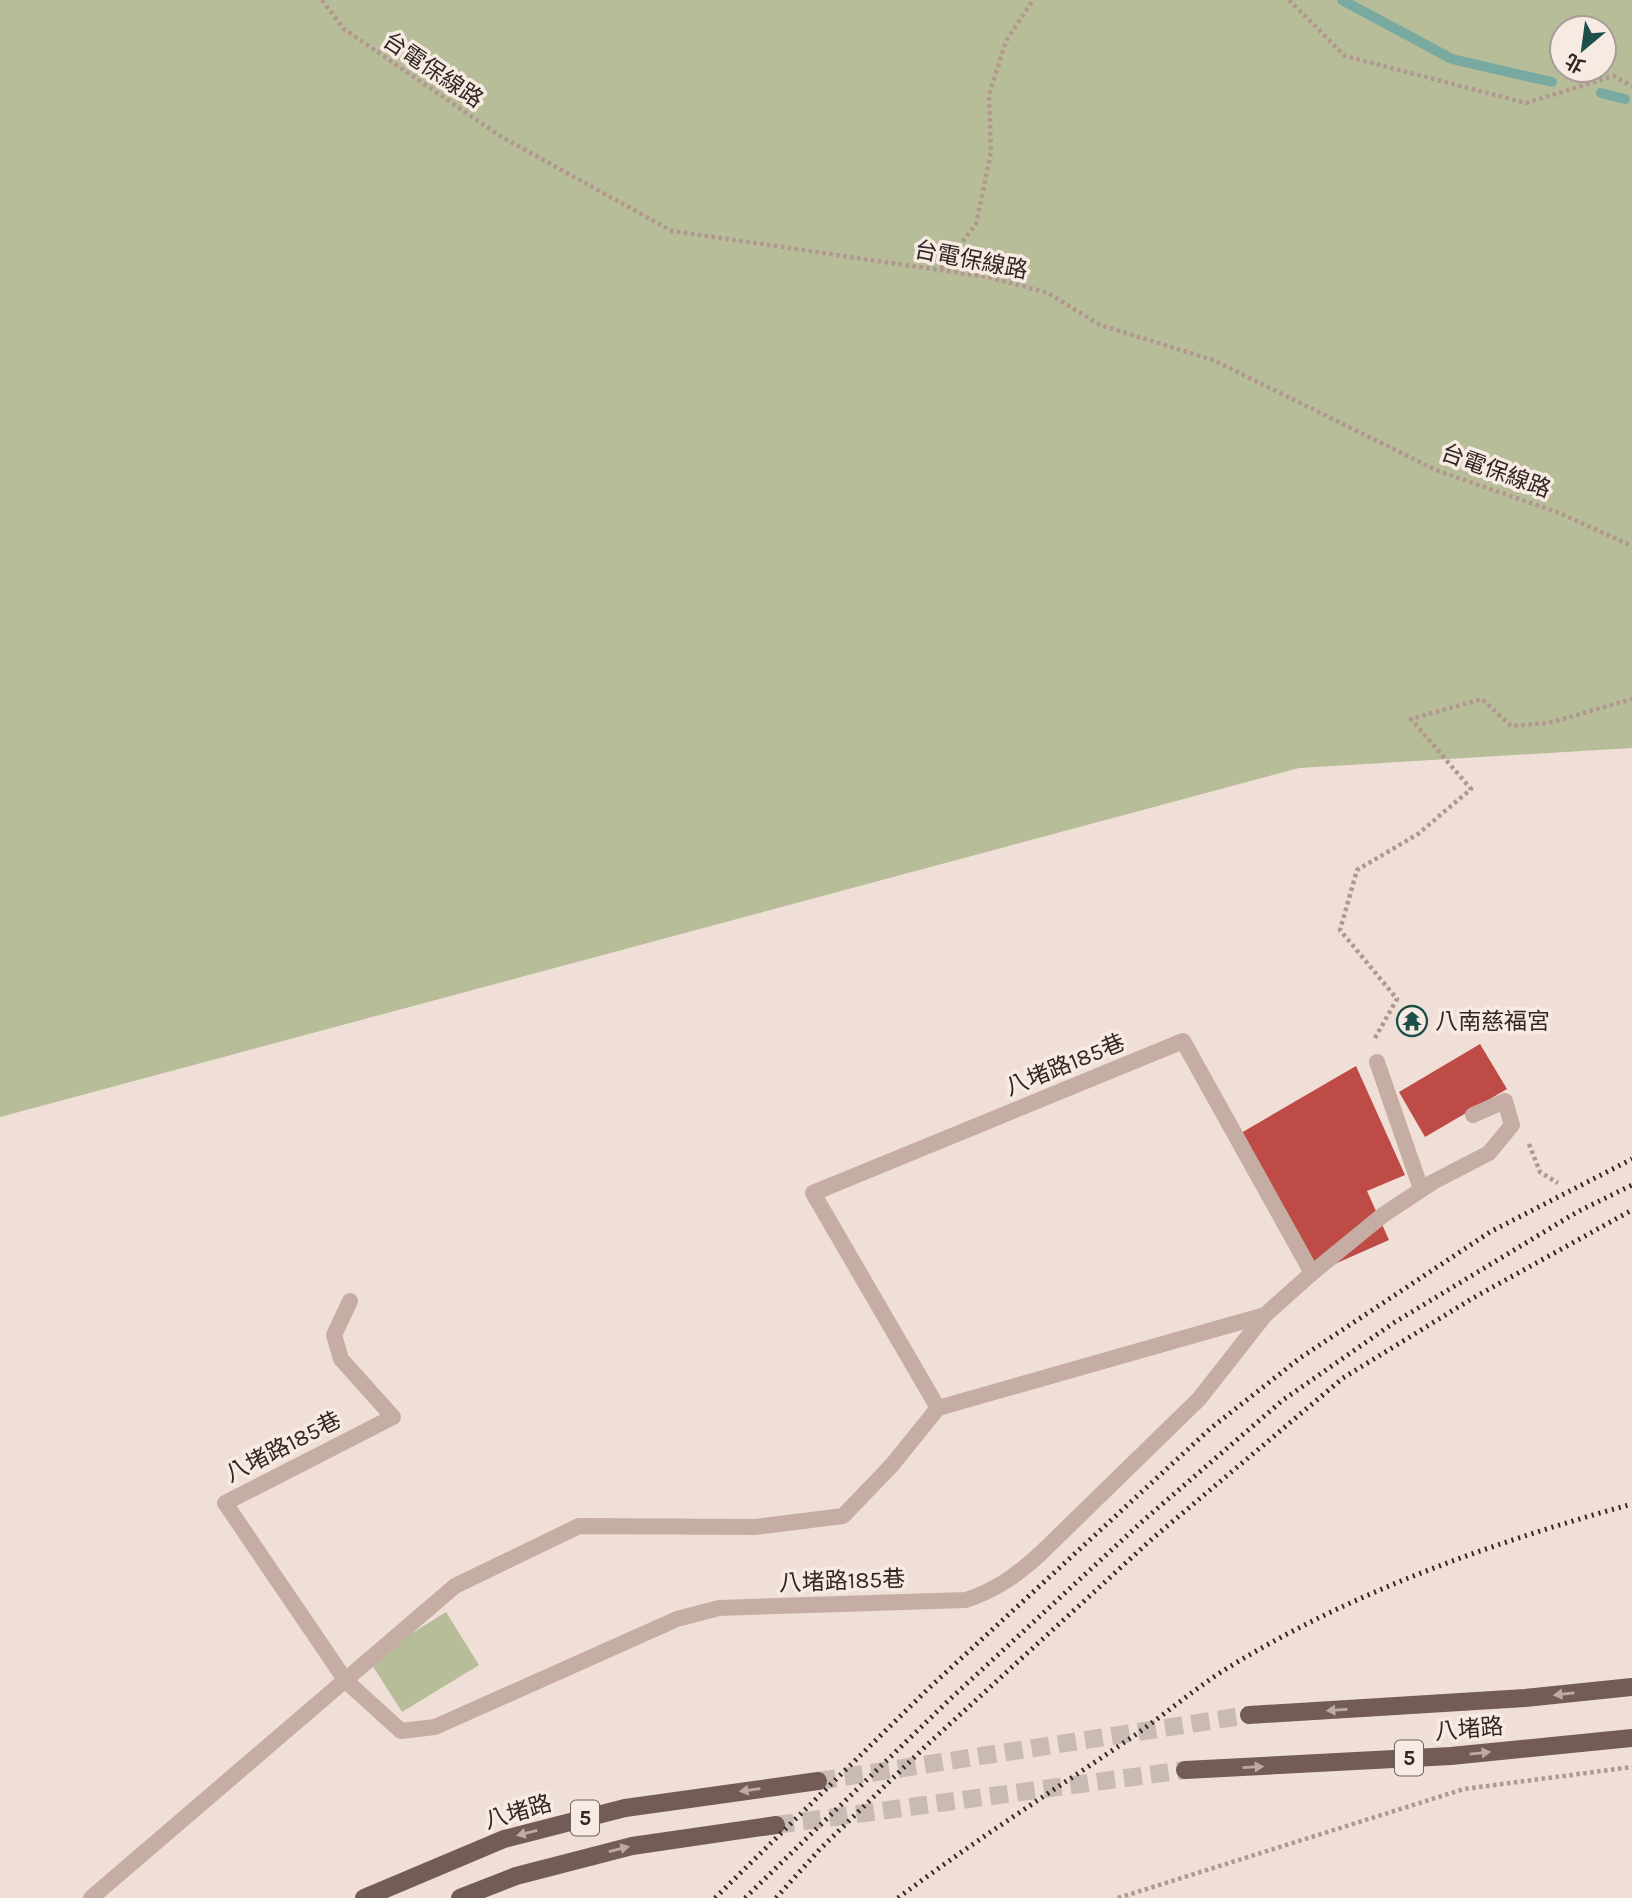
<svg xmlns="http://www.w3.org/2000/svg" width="1632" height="1898" font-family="Karla,'Noto Sans TC',sans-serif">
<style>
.green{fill:#b7bd99;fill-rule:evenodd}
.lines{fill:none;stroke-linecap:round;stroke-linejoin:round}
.stream{stroke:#78aaa2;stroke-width:10}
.building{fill:#bf4b46}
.primary-tunnel{stroke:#c9bab3;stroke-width:18;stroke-dasharray:18 9;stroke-linecap:butt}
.path{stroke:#b1978f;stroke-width:4.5;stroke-dasharray:3.5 3.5;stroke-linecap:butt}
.service{stroke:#c6ada4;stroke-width:16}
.primary{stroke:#735b57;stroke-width:18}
.rail{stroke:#322725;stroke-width:5;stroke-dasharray:2 5;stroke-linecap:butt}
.oneway{fill:#bcaaa4}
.labels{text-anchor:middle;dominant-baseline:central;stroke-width:7;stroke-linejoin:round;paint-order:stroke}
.shield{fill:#f7eae3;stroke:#6d625e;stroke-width:2}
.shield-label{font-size:21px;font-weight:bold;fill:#322725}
.street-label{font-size:23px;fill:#322725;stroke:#f7eae3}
.poi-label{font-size:23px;fill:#322725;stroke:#f7eae3;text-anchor:start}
</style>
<rect width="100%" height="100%" fill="#efdfd7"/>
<g class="green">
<path d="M 0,0 L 1632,0 L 1632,748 L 1299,768 L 0,1117 ZM 1604,28 L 1604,70 L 1562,70 L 1562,28 Z"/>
<polygon points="446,1612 479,1665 402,1712 369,1660"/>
</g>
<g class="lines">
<g class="stream">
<polyline points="1342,0 1452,59 1552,82"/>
<polyline points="1601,93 1625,99"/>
</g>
</g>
<g class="building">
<polygon points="1480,1044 1507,1089 1425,1137 1399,1092"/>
<polygon points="1356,1066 1405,1175 1367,1191 1389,1240 1310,1275 1241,1133"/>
</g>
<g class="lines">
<g class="primary-tunnel">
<polyline points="818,1781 1249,1715"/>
<polyline points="776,1825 1185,1770"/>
</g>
<g class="path">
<polyline points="322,0 344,29 500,136 672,231 988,277 1048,293 1100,325 1213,360 1438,471 1557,512 1632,546"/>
<polyline points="1289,0 1345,56 1526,103 1614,76 1632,86"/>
<polyline points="941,269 976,224 991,152 989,95 1006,41 1033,0"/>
<polyline points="1375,1038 1397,999 1340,930 1357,870 1418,834 1471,789 1411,719 1482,699 1511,726 1549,723 1632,699"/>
<polyline points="1529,1144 1540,1172 1558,1183"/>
<polyline points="1118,1898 1464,1789 1632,1767"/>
</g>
<g class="service">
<polyline points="1377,1062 1421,1189"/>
<polyline points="1312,1273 1383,1215 1433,1182 1489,1153 1512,1125 1505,1101 1473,1115"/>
<path d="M 350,1301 L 334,1335 L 341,1359 L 393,1417 L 225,1503 L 346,1681 L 401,1731 L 435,1727 L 677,1619 L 719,1608 L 966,1600 C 996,1590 1017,1575 1040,1554 L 1199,1399 L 1265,1315"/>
<polyline points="91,1898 455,1586 579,1526 755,1527 843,1516 892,1465 938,1408 1265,1315 1312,1273 1183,1041 813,1193 938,1408"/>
</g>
<g class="primary">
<polyline points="1249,1715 1525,1698 1632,1687"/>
<polyline points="1185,1770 1451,1756 1632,1738"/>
<polyline points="364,1898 504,1839 625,1808 818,1781"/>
<polyline points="460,1898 516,1876 632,1846 776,1825"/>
</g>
<g class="rail">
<polyline points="715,1898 929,1688 1211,1428 1300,1358 1490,1232 1632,1159"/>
<polyline points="745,1898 949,1700 1145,1519 1283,1400 1395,1322 1577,1212 1632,1185"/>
<polyline points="776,1898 820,1849 928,1744 1153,1538 1343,1378 1473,1298 1632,1210"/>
<path d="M 898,1898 C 975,1840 1056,1789 1135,1735 C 1168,1712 1199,1685 1234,1664 C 1357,1590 1494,1542 1632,1504"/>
</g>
</g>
<defs><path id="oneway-solid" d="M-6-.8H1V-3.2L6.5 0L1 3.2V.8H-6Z" transform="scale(1.75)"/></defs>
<g class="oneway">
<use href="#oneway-solid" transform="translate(1564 1694) rotate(174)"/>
<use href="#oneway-solid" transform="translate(1337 1710) rotate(176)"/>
<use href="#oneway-solid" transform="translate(1480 1753) rotate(-6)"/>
<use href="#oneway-solid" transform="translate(1253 1767) rotate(-3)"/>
<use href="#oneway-solid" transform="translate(750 1790) rotate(172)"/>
<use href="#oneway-solid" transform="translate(527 1833) rotate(166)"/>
<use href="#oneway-solid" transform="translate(619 1849) rotate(-14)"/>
</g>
<defs>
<g id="temple-ring" transform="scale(1.575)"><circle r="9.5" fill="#f7eae3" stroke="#1e504a" stroke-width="1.5"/><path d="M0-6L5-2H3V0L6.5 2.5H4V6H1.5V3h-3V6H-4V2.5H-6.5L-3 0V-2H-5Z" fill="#1e504a"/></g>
</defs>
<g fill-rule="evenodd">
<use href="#temple-ring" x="1412" y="1021"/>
</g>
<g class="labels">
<g class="shield">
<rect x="1395" y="1740.5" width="28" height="35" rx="5"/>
<rect x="571" y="1800.5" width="28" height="35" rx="5"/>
</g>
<g class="shield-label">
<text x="1409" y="1758">5</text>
<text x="585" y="1818">5</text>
</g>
<g class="street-label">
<text transform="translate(433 70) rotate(34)">台電保線路</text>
<text transform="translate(971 260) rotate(11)">台電保線路</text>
<text transform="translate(1496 471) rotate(20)">台電保線路</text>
<text transform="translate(1065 1065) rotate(-22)">八堵路185巷</text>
<text transform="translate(283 1447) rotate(-27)">八堵路185巷</text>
<text transform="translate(842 1581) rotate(-2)">八堵路185巷</text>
<text transform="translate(1469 1729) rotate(-5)">八堵路</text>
<text transform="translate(518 1812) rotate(-16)">八堵路</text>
</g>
<g class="poi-label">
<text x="1435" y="1021">八南慈福宮</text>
</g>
</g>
<g transform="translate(1583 49) rotate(209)"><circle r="33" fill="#f7eae3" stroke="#a89c97" stroke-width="2"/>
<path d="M0-5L12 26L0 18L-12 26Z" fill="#1e504a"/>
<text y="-10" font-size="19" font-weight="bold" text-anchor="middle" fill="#322725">北</text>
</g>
</svg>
